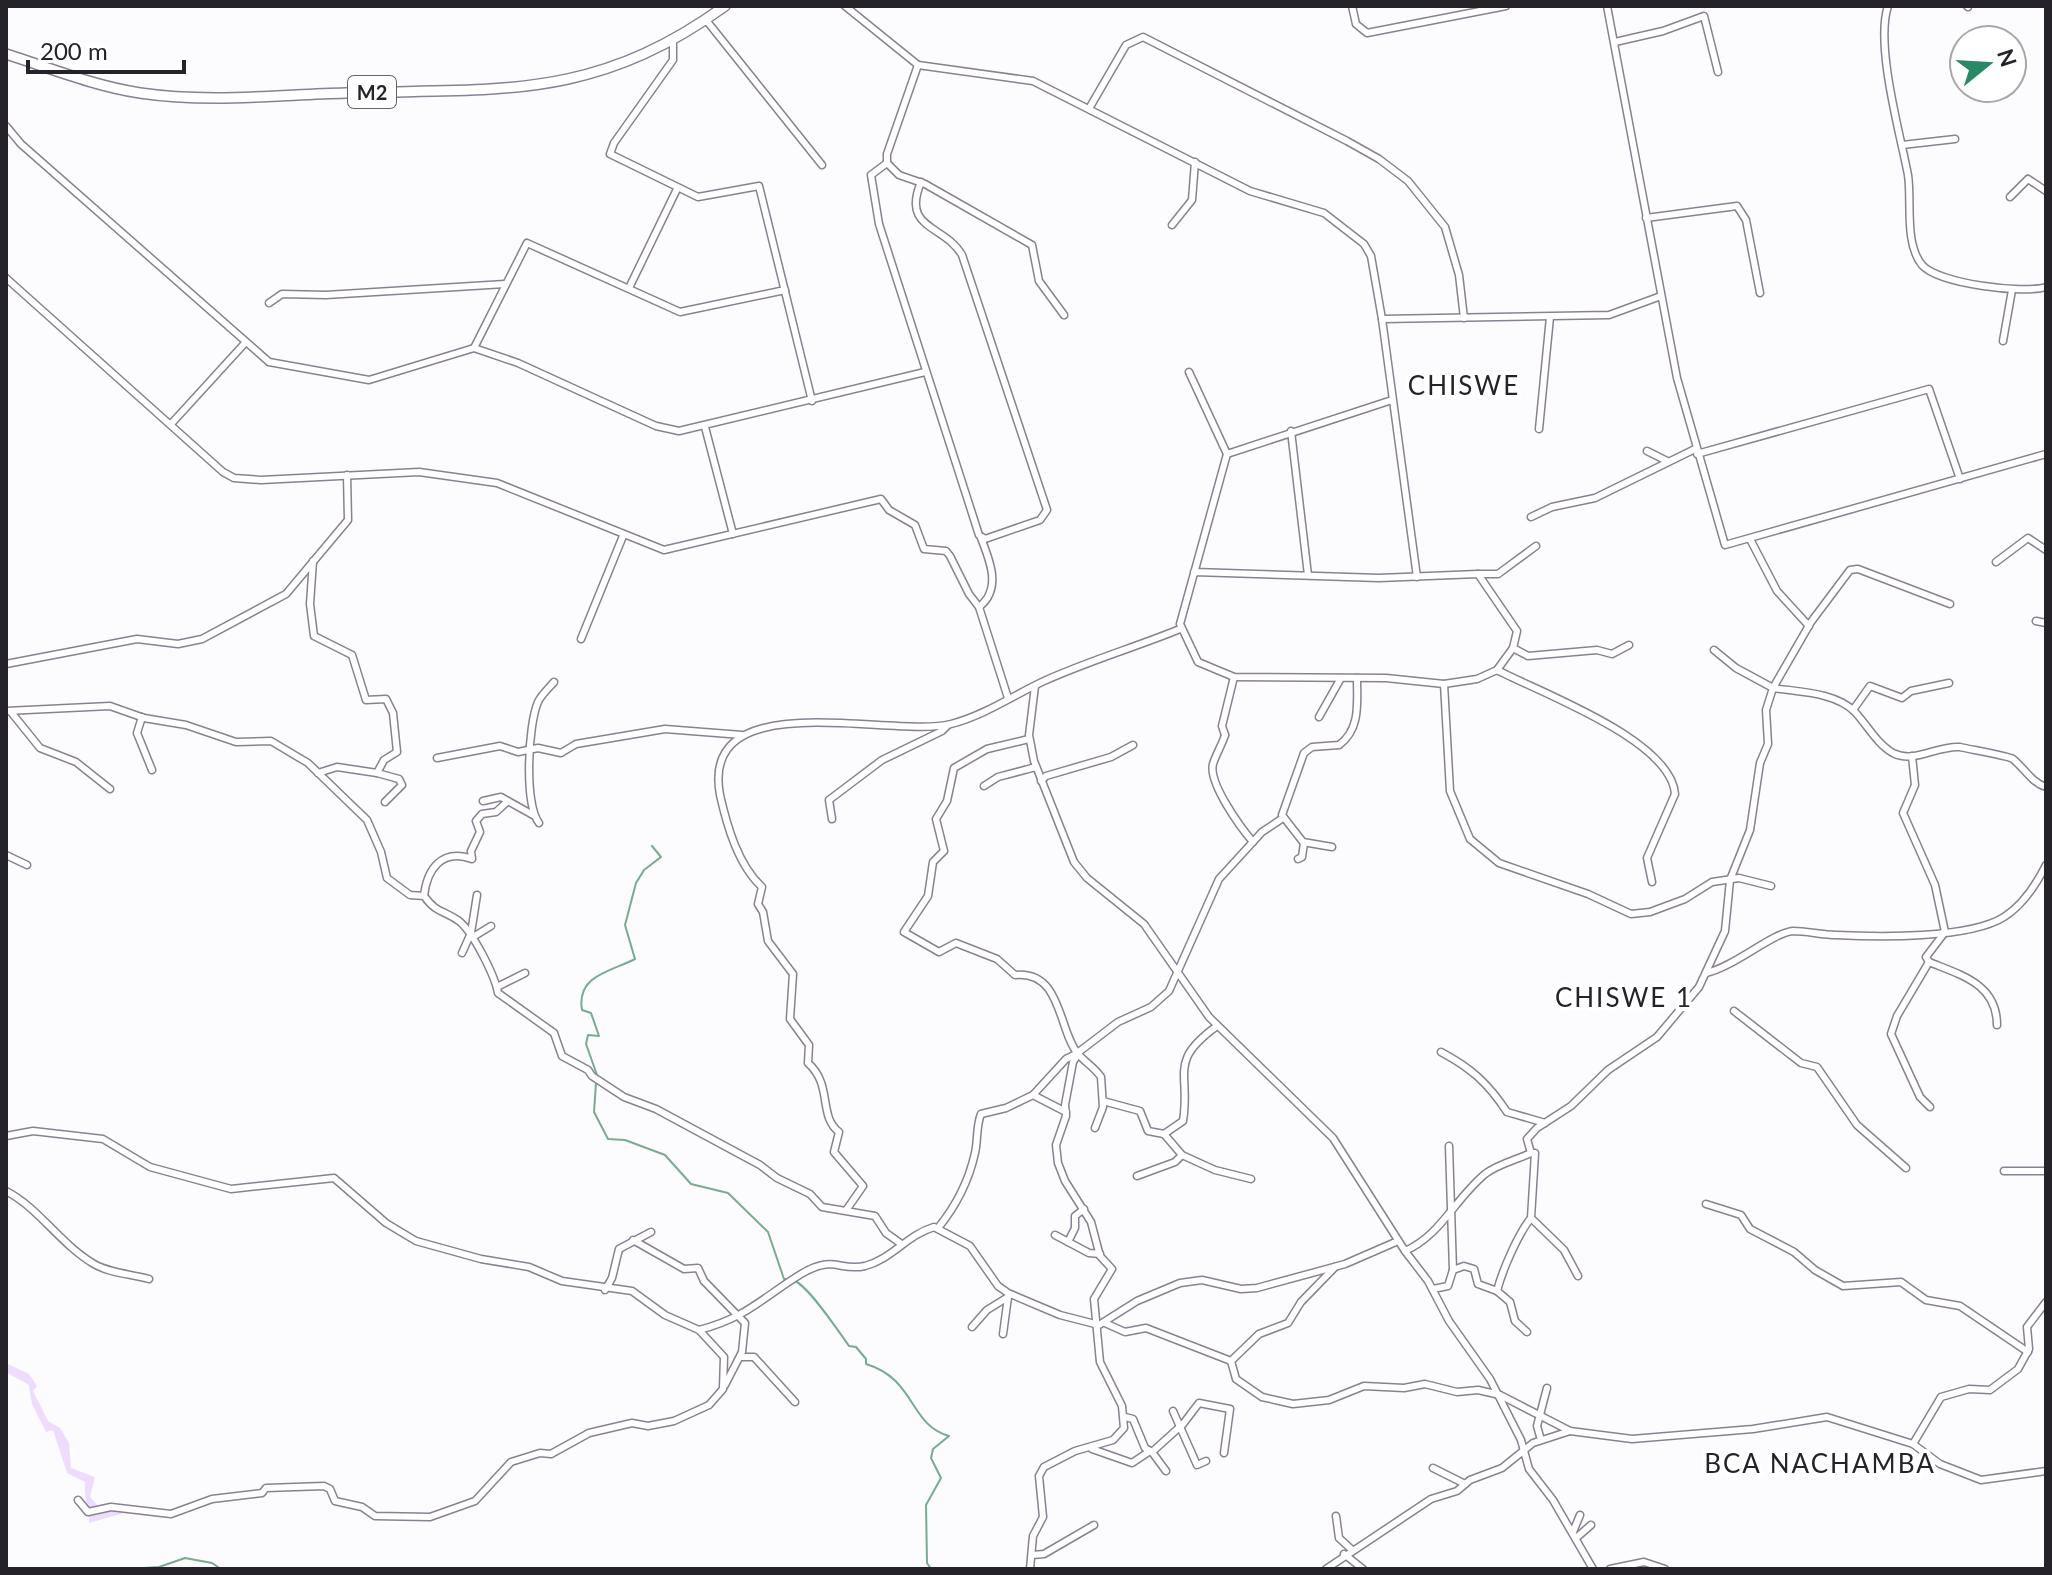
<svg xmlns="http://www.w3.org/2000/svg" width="2052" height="1575" font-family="Lato,sans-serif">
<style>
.green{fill:#eddcfe}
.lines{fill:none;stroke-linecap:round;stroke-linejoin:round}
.stream{stroke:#76ac92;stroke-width:2}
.minor-casing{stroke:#898192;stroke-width:9}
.highway-casing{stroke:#898192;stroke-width:12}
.minor{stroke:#fff;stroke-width:6}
.highway{stroke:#fff;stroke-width:9}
.labels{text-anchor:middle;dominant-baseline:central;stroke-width:8;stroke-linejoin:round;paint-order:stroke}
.shield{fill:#fff;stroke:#666469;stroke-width:2}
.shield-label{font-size:20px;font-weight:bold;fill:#252229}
.quarter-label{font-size:26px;letter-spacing:2px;fill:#252229;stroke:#fff}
</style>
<rect width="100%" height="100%" fill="#fcfbfe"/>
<path class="green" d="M 6,1363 L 29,1374 L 37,1386 L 33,1391 L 48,1421 L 60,1428 L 69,1443 L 71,1468 L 95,1477 L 90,1497 L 98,1506 L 96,1515 L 116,1509 L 124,1513 L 89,1523 C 89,1508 84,1498 85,1482 L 67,1473 L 53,1430 L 46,1432 L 32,1404 L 29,1385 L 6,1372 Z"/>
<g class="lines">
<g class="stream">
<path d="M 597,1075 L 586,1044 L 588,1035 L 599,1036 L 591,1013 L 582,1010 C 576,975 612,971 635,959 L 625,925 L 636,883 L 644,870 L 661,857 L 652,846"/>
<polyline points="596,1083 594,1112 608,1139 625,1140 665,1155 691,1184 728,1193 768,1232 784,1279 789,1279"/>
<path d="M 795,1281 C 810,1288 839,1332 849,1346 L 856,1347 L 866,1359 L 866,1364 C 916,1379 909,1425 949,1436 L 933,1449 L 931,1458 L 941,1478 L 926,1505 L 927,1563 L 931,1569"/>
<polyline points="130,1569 159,1567 185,1558 212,1563 221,1569"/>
</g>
<g class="minor-casing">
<g id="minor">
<polyline points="845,6 918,65 1033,81 1250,191 1324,213 1364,244 1371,256 1382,319 1417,577"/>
<polyline points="1352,6 1356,24 1367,33 1506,6"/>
<polyline points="1607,6 1677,378 1725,545 2046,454"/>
<path d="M 1888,6 C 1875,45 1900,133 1908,175 C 1912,201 1904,243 1922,265 C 1939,284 2023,294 2046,287"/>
<polyline points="1967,6 1968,7"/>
<polyline points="706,20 822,165"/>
<polyline points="673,41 673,60 614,143 610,154 698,197 759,186 812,401"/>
<polyline points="1615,42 1663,31 1704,16 1718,72"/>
<polyline points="918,65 887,154 887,163 899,175 925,184 1032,245 1039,281 1064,315"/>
<polyline points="1090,107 1126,45 1143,37 1347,141 1379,159 1408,181 1445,227 1459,275 1464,318"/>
<polyline points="6,126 21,144 269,362 369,380 474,348 518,363 656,426 679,431 925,372"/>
<polyline points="1902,145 1955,139"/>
<path d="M 887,163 L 871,175 L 879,224 L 979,535 L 985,539 L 1040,520 L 1047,510 L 962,255 C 944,224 901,230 921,182"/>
<polyline points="2010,197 2028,179 2046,191"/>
<polyline points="1646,218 1737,206 1746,220 1760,293"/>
<polyline points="1172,225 1192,200 1195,162"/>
<polyline points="6,278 223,472 234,478 261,480 419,472 497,483 664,550 881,499 889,510 915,525 924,549 946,551 950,556 969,594 979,607 1008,698"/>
<polyline points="629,288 677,189"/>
<polyline points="269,303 282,294 326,295 505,284"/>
<polyline points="1382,319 1609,315 1661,296"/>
<polyline points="2003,341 2012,290"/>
<polyline points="474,348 527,243 680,312 785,290"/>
<polyline points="1189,372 1227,454 1180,624 1198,662 1234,677 1386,678 1444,684 1477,679 1497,670 1513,648 1517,631 1478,574 1379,578 1194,572"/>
<polyline points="171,424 245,343"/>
<polyline points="705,427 733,534"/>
<polyline points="1539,429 1550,317"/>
<polyline points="1291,431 1308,575"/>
<polyline points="1647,451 1667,461"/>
<polyline points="1227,454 1392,400"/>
<polyline points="1697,454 1929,389 1960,479"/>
<polyline points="1531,517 1552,507 1595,498 1695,449"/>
<polyline points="1750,539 1777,591 1809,626"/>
<polyline points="313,561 310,604 314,636 352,655 366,700 386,699 393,713 397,752 384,760 377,773 399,779 402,785 385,802"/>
<polyline points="1996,562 2028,538 2046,550"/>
<polyline points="1478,574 1498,574 1536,546"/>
<path d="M 1950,604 L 1858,569 L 1850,570 L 1811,622 L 1773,688 C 1798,692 1836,692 1855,712 C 1867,725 1877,744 1893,753 C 1914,764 1938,745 1960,747 C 1968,749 2009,756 2013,759 C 2025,769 2031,782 2046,787"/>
<path d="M 979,607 C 1002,589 990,561 981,538"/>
<polyline points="2036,621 2046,623"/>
<polyline points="581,639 623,536"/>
<polyline points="1513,648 1528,656 1597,650 1612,654 1629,645"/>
<polyline points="6,664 137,639 178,644 202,639 286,594 348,520 347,475"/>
<path d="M 1497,670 C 1541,693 1671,740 1675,794 L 1647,858 L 1652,882"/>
<polyline points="1444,684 1450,791 1470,839 1499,863 1588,894 1631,914 1650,912 1685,899 1712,882 1739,878 1771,886"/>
<polyline points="1035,686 1029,735 1034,761 1074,862 1087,878 1144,924 1209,1017 1333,1138 1405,1251 1428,1281 1449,1321 1490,1379 1521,1440 1529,1469 1553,1500 1593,1569"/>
<polyline points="1853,710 1870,686 1902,698 1911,691 1949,683"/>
<path d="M 6,711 L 110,706 L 144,718 L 186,725 L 236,742 L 271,741 L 308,763 L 367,820 L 381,852 L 387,878 L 410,895 L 424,896 C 437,914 444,910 459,921 C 473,932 495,976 498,993 L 554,1033 L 562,1056 L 588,1070 L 592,1076 L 624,1097 L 656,1109 L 760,1165 L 777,1178 L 810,1194 L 822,1207 L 875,1216 L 886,1233 L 900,1243"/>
<polyline points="11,712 40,748 76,762 110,789"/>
<polyline points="142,717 137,733 152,770"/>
<polyline points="1319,717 1341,678"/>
<path d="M 1225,735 C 1222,745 1216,754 1213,764 C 1208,783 1241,828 1253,842"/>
<polyline points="1225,735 1222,726 1234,677"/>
<path d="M 1029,739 L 987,749 L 954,768 L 947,801 L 936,819 L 944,851 L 933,862 L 928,896 L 904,932 L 939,952 L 956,943 L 997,959 L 1015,975 C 1062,970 1058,1030 1078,1054 C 1085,1062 1094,1067 1101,1077 L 1103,1107 L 1095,1128"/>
<polyline points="1912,756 1915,785 1903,813 1935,885 1945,932 1926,957 1929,962 1897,1016 1891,1034 1920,1097 1930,1107"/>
<polyline points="437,758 500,746 518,752 538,748 561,753 576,744 665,729 742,735"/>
<polyline points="318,773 337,767 377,773"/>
<polyline points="1041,781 1046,776 1111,757 1133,745"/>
<polyline points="984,786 998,777 1036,767"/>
<polyline points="483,801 501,797 508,801"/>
<polyline points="832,819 829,800 882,760 942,731 948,725"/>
<path d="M 539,823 C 524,804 528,725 538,702 C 541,695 549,688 554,682"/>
<path d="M 1332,847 L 1303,842 L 1282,815 L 1304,753 L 1312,747 L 1339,745 C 1361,729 1357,702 1357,678"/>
<polyline points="6,855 27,865"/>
<polyline points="1298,859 1302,857 1304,843"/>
<path d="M 424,896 C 427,869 442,848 472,859 L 471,851 L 480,832 L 476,821 L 482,814 L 496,812 L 508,801 L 533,815"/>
<polyline points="473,937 491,926"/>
<polyline points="462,953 471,933 477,895"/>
<path d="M 1929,962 C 1961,975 1997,984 1997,1025"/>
<path d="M 1706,973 C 1734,967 1772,933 1793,931 C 1807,931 1822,935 1836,935 C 1878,937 1969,939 2004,917 C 2023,905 2036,885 2046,865"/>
<polyline points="497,987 525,973"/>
<polyline points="1734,1011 1801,1063 1817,1067 1857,1125 1906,1168"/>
<path d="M 1441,1052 C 1471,1068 1488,1083 1507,1112 L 1545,1123"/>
<polyline points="1033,1095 1066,1059 1078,1053"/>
<path d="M 1103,1101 L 1140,1111 L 1148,1131 L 1164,1134 L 1183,1121 C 1191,1073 1167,1062 1217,1026"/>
<polyline points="6,1136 33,1131 103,1139 150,1167 231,1189 334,1178 386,1223 416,1241 481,1259 529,1267 562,1281 632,1291 665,1315 699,1330 724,1357 723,1389 709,1405 674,1421 648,1426 632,1423 589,1433 551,1454 540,1453 511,1462 475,1501 430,1517 375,1516 362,1507 335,1501 330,1489 324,1486 266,1488 262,1493 212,1499 171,1514 111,1507 88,1512 78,1500"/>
<polyline points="1182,1155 1215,1170 1251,1179"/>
<polyline points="2004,1171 2046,1171"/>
<polyline points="1137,1176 1175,1162 1182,1155 1164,1134"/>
<path d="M 6,1191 C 39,1208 60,1244 94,1264 C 109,1273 131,1274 149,1279"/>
<polyline points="1706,1204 1741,1215 1750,1229 1794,1252 1815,1270 1843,1286 1901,1282 1926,1300 1960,1306 2028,1352"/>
<path d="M 847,1209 L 863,1186 L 834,1152 L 839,1132 C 818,1116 833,1085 808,1063 L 809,1045 L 790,1019 L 793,974 L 768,941 L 763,912 L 758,904 L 762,887 C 738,865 727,826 720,795 C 699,682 892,739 951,724 C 983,716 1014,695 1044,681 C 1088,661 1136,647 1180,629"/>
<path d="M 938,1228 C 956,1206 969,1180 975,1153 C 978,1140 976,1126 981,1114 L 1006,1108 L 1033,1095 L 1066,1112"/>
<polyline points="1055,1235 1089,1253 1100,1254"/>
<polyline points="633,1240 684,1269 698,1268 704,1281 745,1323 742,1352 725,1385"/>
<polyline points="1068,1242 1075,1228 1075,1216 1084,1209"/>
<path d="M 1405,1251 C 1441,1235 1454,1200 1485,1174 C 1498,1164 1516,1160 1531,1153"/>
<polyline points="1335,1267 1301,1302 1288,1323 1259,1334 1231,1361 1236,1379 1262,1397 1293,1404 1329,1400 1364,1386 1404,1388 1425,1384 1457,1392 1478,1390 1500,1395 1570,1431 1632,1439 1753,1429 1827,1417 1913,1444 1940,1464 1981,1480 2046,1471"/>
<path d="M 1453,1270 L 1464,1266 L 1474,1269 L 1478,1284 L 1497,1291 C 1502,1271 1518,1234 1531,1218"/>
<polyline points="1578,1276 1564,1250 1531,1218 1535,1153 1531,1153 1527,1139 1537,1128 1571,1106 1608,1070 1657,1037 1699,987 1725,931 1730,880 1750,830 1760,763 1768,744 1766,710 1773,688 1736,668 1714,650"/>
<polyline points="1433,1289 1448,1286 1453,1270 1449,1146"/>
<polyline points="605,1290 612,1278 619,1249 651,1232"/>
<polyline points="1497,1291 1510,1302 1515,1321 1527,1332"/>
<polyline points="1105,1323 1125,1332 1146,1328 1231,1361"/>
<polyline points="972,1327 987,1310 1008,1297"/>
<path d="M 699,1330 C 746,1318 762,1298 801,1274 C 835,1254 839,1272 865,1266 C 892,1259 907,1235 934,1227 L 970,1246 L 998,1286 L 1008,1293 L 1060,1315 L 1099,1325 L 1137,1301 L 1180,1283 L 1202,1280 L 1241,1289 L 1257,1288 L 1345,1264 L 1398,1241"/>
<polyline points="1003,1334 1008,1297"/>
<polyline points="740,1357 754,1357 795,1402"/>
<polyline points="1173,1411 1197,1465 1206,1461"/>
<polyline points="1125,1417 1133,1419 1145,1448 1152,1452 1183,1424 1199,1403 1230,1409 1224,1453"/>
<polyline points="1541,1440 1537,1426 1547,1388"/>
<polyline points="1913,1444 1941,1397 1969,1389 1990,1390 2018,1369 2029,1349 2027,1327 2046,1302"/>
<polyline points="1092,1449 1132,1463 1150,1451"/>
<polyline points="1152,1452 1166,1471"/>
<polyline points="1433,1468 1465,1484"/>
<polyline points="1336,1516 1339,1538 1351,1549"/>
<polyline points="1573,1532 1580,1515"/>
<polyline points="1576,1538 1591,1525"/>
<polyline points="1344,1554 1363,1569"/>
<polyline points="1032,1555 1044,1554 1094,1525"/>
<polyline points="1030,1569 1033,1536 1043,1517 1039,1476 1044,1467 1075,1451 1113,1440 1124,1428 1122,1406 1100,1362 1094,1299 1112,1269 1100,1256 1091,1222 1065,1181 1058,1163 1056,1145 1066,1116 1065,1105 1073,1062 1080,1051 1118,1022 1151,1007 1169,991 1219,879 1262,832 1283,818"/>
<polyline points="1326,1569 1431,1499 1457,1491 1470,1480 1502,1468 1533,1443 1570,1431"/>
<polyline points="1610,1569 1644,1562 1665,1569"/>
</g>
</g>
<g class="highway-casing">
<path id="highway" d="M 6,54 C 50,68 94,86 140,93 C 208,103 276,95 345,93 C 498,88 592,102 725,6"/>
</g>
<use href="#minor" class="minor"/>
<use href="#highway" class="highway"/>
</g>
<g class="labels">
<rect class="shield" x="348" y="76" width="48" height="32" rx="6"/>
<g class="shield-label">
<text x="372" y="92">M2</text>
</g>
<g class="quarter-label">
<text x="1464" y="385">CHISWE</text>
<text x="1624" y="997">CHISWE 1</text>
<text x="1820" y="1463">BCA NACHAMBA</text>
</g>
</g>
<rect width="2052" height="1575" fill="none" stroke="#252229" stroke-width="16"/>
<g transform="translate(1988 64) rotate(72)"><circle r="38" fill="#ffffff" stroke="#a8a7a9" stroke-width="2"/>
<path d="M0-6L14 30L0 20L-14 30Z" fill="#288a64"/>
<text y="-12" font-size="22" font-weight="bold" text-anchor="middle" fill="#252229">N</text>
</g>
<path d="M28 60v12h156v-12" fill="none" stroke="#252229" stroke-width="4"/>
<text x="40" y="60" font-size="24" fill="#252229" stroke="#ffffff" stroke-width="6" paint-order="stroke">200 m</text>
</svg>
